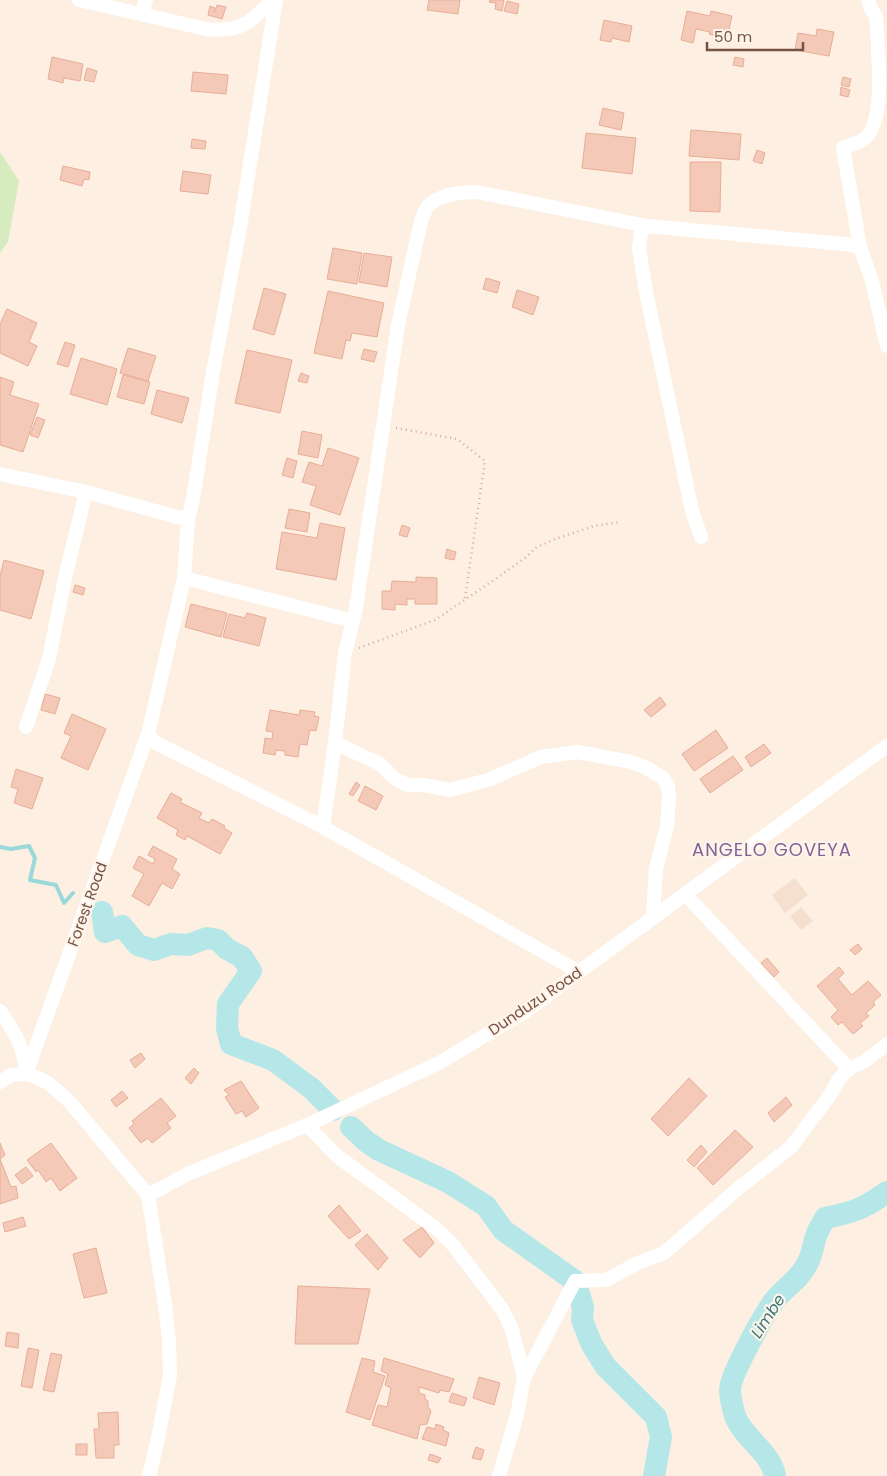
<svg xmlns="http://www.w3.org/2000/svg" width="887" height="1476" font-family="Poppins,sans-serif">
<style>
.residential{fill:#f5e0cf}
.green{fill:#d6ecbf}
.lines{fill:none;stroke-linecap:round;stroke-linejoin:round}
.stream{stroke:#9bd8da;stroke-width:4}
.river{stroke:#b5e6e8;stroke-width:22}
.building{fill:#f4c9b8;stroke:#e8ad97}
.path{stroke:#d9ac9b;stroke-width:2.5;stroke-dasharray:1 4;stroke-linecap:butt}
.street{stroke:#fff;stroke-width:14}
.labels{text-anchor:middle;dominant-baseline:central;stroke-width:4.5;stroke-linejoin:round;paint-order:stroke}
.street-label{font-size:15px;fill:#765247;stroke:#fff4e9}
.water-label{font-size:16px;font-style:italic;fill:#3a797d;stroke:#fff4e9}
.quarter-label{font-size:18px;letter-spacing:1px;fill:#81629a;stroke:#fff4e9}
</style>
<rect width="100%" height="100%" fill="#fdefe1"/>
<g class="residential">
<polygon points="795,878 808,895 785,913 772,895"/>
<polygon points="801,907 813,921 801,930 790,916"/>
</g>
<polygon class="green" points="0,152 19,181 8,242 0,253"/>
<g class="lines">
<polyline class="stream" points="0,847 11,849 29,846 35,858 30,880 56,885 64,903 73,893"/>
<g class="river">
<polyline points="102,912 105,932 122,926 138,945 154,950 171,944 188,945 207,938 218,940 227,949 242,957 251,971 228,1004 227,1028 231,1044 273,1060 311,1088 333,1110"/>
<polyline points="351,1127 367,1142 379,1150 448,1182 486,1206 503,1230 575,1281 583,1307 582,1320 592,1345 606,1367 656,1417 661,1437 654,1476"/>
<path d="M 775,1476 C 771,1452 744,1439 735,1416 C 733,1409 730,1397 730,1390 C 730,1375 764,1315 774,1301 C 784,1288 800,1279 807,1264 C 813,1254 813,1242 818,1231 C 820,1227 823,1223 825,1218 C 852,1213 865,1208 887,1192"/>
</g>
</g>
<g class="building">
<polygon points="429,0 460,0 458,14 427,10"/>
<polygon points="490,0 504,0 502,11 495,9 496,3 489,2"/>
<polygon points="507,1 519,4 517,14 504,11"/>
<polygon points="217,5 226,7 222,19 208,15 210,6 215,8 213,12 215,12"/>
<polygon points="687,11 710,16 711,11 732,16 727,39 709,34 710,32 696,29 693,43 681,40"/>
<polygon points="604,20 632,26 629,42 612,38 611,42 600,40"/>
<polygon points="817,29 834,32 829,56 795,50 798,33 816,36"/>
<polygon points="52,57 83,64 80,81 64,78 63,83 48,79"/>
<polygon points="735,57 744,59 743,67 733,65"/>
<polygon points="87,68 97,71 94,82 84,80"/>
<polygon points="193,72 228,75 226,94 191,91"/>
<polygon points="843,77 851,79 849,87 841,85"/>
<polygon points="841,87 850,90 848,97 840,95"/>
<polygon points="603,108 624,113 621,130 599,125"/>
<polygon points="691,130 741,134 739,160 689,156"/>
<polygon points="586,133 636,138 632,174 582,168"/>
<polygon points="192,139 206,141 205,149 191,148"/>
<polygon points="757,150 765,153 762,164 753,161"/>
<polygon points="690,162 721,162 720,212 690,211"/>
<polygon points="63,166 90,172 89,180 84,179 82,186 60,180"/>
<polygon points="183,171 211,175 208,194 180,191"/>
<polygon points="333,248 362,253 357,284 327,279"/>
<polygon points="364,253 392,257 387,287 359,282"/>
<polygon points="486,278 500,282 497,293 483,289"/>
<polygon points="264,288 286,294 274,335 253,329"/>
<polygon points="517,290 539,297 533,315 512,307"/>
<polygon points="328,291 384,303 377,337 352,333 350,341 346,340 342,359 314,353"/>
<polygon points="7,309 37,323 29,342 37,346 28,366 0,353 0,324"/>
<polygon points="65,342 75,345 68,367 57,364"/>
<polygon points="128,348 156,356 148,381 120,373"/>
<polygon points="364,349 377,352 374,362 361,359"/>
<polygon points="247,350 292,360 280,413 235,403"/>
<polygon points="81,358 117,369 107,405 70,394"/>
<polygon points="301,373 309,376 307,383 298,381"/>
<polygon points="123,375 150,382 144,404 117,397"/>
<polygon points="0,377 14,382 10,395 39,404 23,452 0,445"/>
<polygon points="157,390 189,398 182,423 151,414"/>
<polygon points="37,417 45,420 38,438 30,435"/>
<polygon points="302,431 322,435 318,458 298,454"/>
<polygon points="328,448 359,458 340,515 310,505 316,486 302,482 309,462 322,466"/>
<polygon points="287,458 297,461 293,478 282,475"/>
<polygon points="289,509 310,513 307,532 285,528"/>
<polygon points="320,523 345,528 336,580 276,569 282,532 317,538"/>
<polygon points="402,525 410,528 407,537 399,535"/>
<polygon points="447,549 456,552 454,560 445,558"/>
<polygon points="4,560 44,571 31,619 0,610 0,576"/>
<polygon points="416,577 437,578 437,604 415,604 415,599 407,599 407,605 395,604 395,610 382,609 382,591 391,591 392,581 416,582"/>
<polygon points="75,585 85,588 83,595 73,592"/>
<polygon points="191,604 227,613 221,637 185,627"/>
<polygon points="247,613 266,618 259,646 223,637 229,614 245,618"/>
<polygon points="45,694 60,698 55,714 41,710"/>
<polygon points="660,697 666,705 651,717 644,710"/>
<polygon points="270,710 299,715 300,710 315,712 314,716 319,717 316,731 310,730 307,745 300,744 298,757 285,755 285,751 276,750 275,755 263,753 265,738 272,739 273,732 266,731"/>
<polygon points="72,714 106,729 88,770 61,758 71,736 64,733"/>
<polygon points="716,730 728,748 694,771 682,754"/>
<polygon points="764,744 771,753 751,767 745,757"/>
<polygon points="733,756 743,770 710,793 700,779"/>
<polygon points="16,769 43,778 32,809 14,803 18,789 11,787"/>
<polygon points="356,782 360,785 353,796 349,794"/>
<polygon points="365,786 383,796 376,810 358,801"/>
<polygon points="171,793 182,799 180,802 202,813 199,818 209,823 212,819 225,826 224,828 232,833 220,854 187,836 185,840 176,835 178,830 157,818"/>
<polygon points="153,846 177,859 172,869 180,874 172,889 162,883 149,906 132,896 144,874 133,868 139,856 153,864 155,859 148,855"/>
<polygon points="858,944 862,949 855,955 850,950"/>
<polygon points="767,958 779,972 774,977 761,963"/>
<polygon points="839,967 844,973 838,979 852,995 868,981 881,995 873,1002 875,1005 866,1013 869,1016 860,1023 863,1026 853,1034 842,1022 838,1025 831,1017 838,1010 817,986"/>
<polygon points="141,1053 145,1059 135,1068 130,1060"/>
<polygon points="194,1068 199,1073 191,1084 185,1078"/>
<polygon points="689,1078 707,1096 668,1136 651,1119"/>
<polygon points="241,1081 259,1108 246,1117 242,1111 236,1114 225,1097 229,1095 224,1090"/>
<polygon points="122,1091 128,1098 116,1107 111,1100"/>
<polygon points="786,1097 792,1105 774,1122 768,1113"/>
<polygon points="161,1098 176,1116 167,1123 171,1128 152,1143 148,1138 141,1143 129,1128 134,1124 132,1121"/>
<polygon points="735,1130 753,1147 713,1185 697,1168"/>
<polygon points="0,1143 5,1155 0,1159 11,1187 16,1186 18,1198 0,1204"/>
<polygon points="51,1143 77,1178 60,1191 51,1178 46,1182 38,1170 36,1172 27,1160"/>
<polygon points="701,1145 707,1152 694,1167 687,1160"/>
<polygon points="26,1167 33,1176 22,1184 15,1175"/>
<polygon points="339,1205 361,1231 349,1239 328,1216"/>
<polygon points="23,1217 26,1226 5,1232 3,1223"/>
<polygon points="422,1227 434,1243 420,1258 403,1240"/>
<polygon points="367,1234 388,1258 378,1270 355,1245"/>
<polygon points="96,1248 107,1293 84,1298 73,1254"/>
<polygon points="298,1286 370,1289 358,1344 295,1344"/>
<polygon points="7,1332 19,1334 18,1348 5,1346"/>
<polygon points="28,1348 39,1350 32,1388 21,1386"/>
<polygon points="51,1353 62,1355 54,1392 43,1390"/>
<polygon points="362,1358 375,1361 373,1372 385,1376 370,1420 346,1412"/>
<polygon points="384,1358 454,1379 449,1392 440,1390 439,1393 419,1387 419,1393 425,1395 425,1399 428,1401 428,1407 431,1411 427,1424 420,1425 417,1439 372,1425 378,1405 387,1407 391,1388 385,1385 388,1374 381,1371"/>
<polygon points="479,1377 500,1383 494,1405 473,1398"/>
<polygon points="452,1393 467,1398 464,1406 449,1402"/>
<polygon points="118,1412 119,1445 114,1445 114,1458 96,1458 94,1429 99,1429 98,1413"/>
<polygon points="436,1424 444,1427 443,1430 449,1433 446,1446 422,1439 427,1427 435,1429"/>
<rect x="76" y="1444" width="11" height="11"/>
<polygon points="476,1447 484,1450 481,1460 472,1458"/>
<polygon points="430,1454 441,1458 438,1463 428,1460"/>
</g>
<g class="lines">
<g class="path">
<polyline points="396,428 457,439 485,461 465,598"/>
<polyline points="359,648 435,620 494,580 525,558 537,547 555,539 594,526 620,522"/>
</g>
<g class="street">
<path d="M 79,0 L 206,29 C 240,32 250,24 272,0"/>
<polyline points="142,13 146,0"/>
<polyline points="642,225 639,248 646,292 692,511 701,537"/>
<path d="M 860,247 L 843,148 C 850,145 859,143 865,138 C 887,121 877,43 876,16 L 871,9 L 868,0"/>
<polyline points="0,474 86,492 188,520"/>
<polyline points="184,578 353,621"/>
<polyline points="26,727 49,659 66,573 86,492"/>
<polyline points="148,734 154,742 323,827 579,972"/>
<polyline points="335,743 380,764 395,779 408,785 423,785 450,790 488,780 541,757 577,752 631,762 647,768 663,778 668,786 669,797 667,826 656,869 653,917"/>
<path d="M 323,827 L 335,743 L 345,653 L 356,608 L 398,325 L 421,221 C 423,216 425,210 428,206 C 440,194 461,192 477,192 L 647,226 L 845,244 L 860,247 L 872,281 L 887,346"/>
<polyline points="686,895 849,1069"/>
<path d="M 0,1011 C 13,1029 25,1049 26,1072"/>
<polyline points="26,1074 148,734 153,713 184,578 188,520 193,499 213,372 240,227 276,0"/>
<polyline points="0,1082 11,1075 26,1074 36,1077 48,1083 68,1100 148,1195 165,1305 169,1339 170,1375 157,1443 149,1476"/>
<polyline points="307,1125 337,1156 437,1229 453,1245 502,1309 512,1329 524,1378 517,1415 499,1476"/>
<polyline points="148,1195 190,1173 307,1125 439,1063 526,1011 887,746"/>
<polyline points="524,1378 575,1281 606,1280 638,1263 664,1253 740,1187 791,1147 830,1095 839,1079 849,1069 865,1061 887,1044"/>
</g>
</g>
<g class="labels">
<g class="street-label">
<text transform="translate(87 904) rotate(-70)">Forest Road</text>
<text transform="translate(535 1001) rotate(-34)">Dunduzu Road</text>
</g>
<g class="water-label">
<text transform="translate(768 1316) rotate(-57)">Limbe</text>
</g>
<g class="quarter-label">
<text x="772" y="849">ANGELO GOVEYA</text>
</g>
</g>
<path d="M707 42v8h96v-8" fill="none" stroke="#765247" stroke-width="2.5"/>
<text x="714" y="42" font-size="15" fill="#765247" stroke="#fff4e9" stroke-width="4" paint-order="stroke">50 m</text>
</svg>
